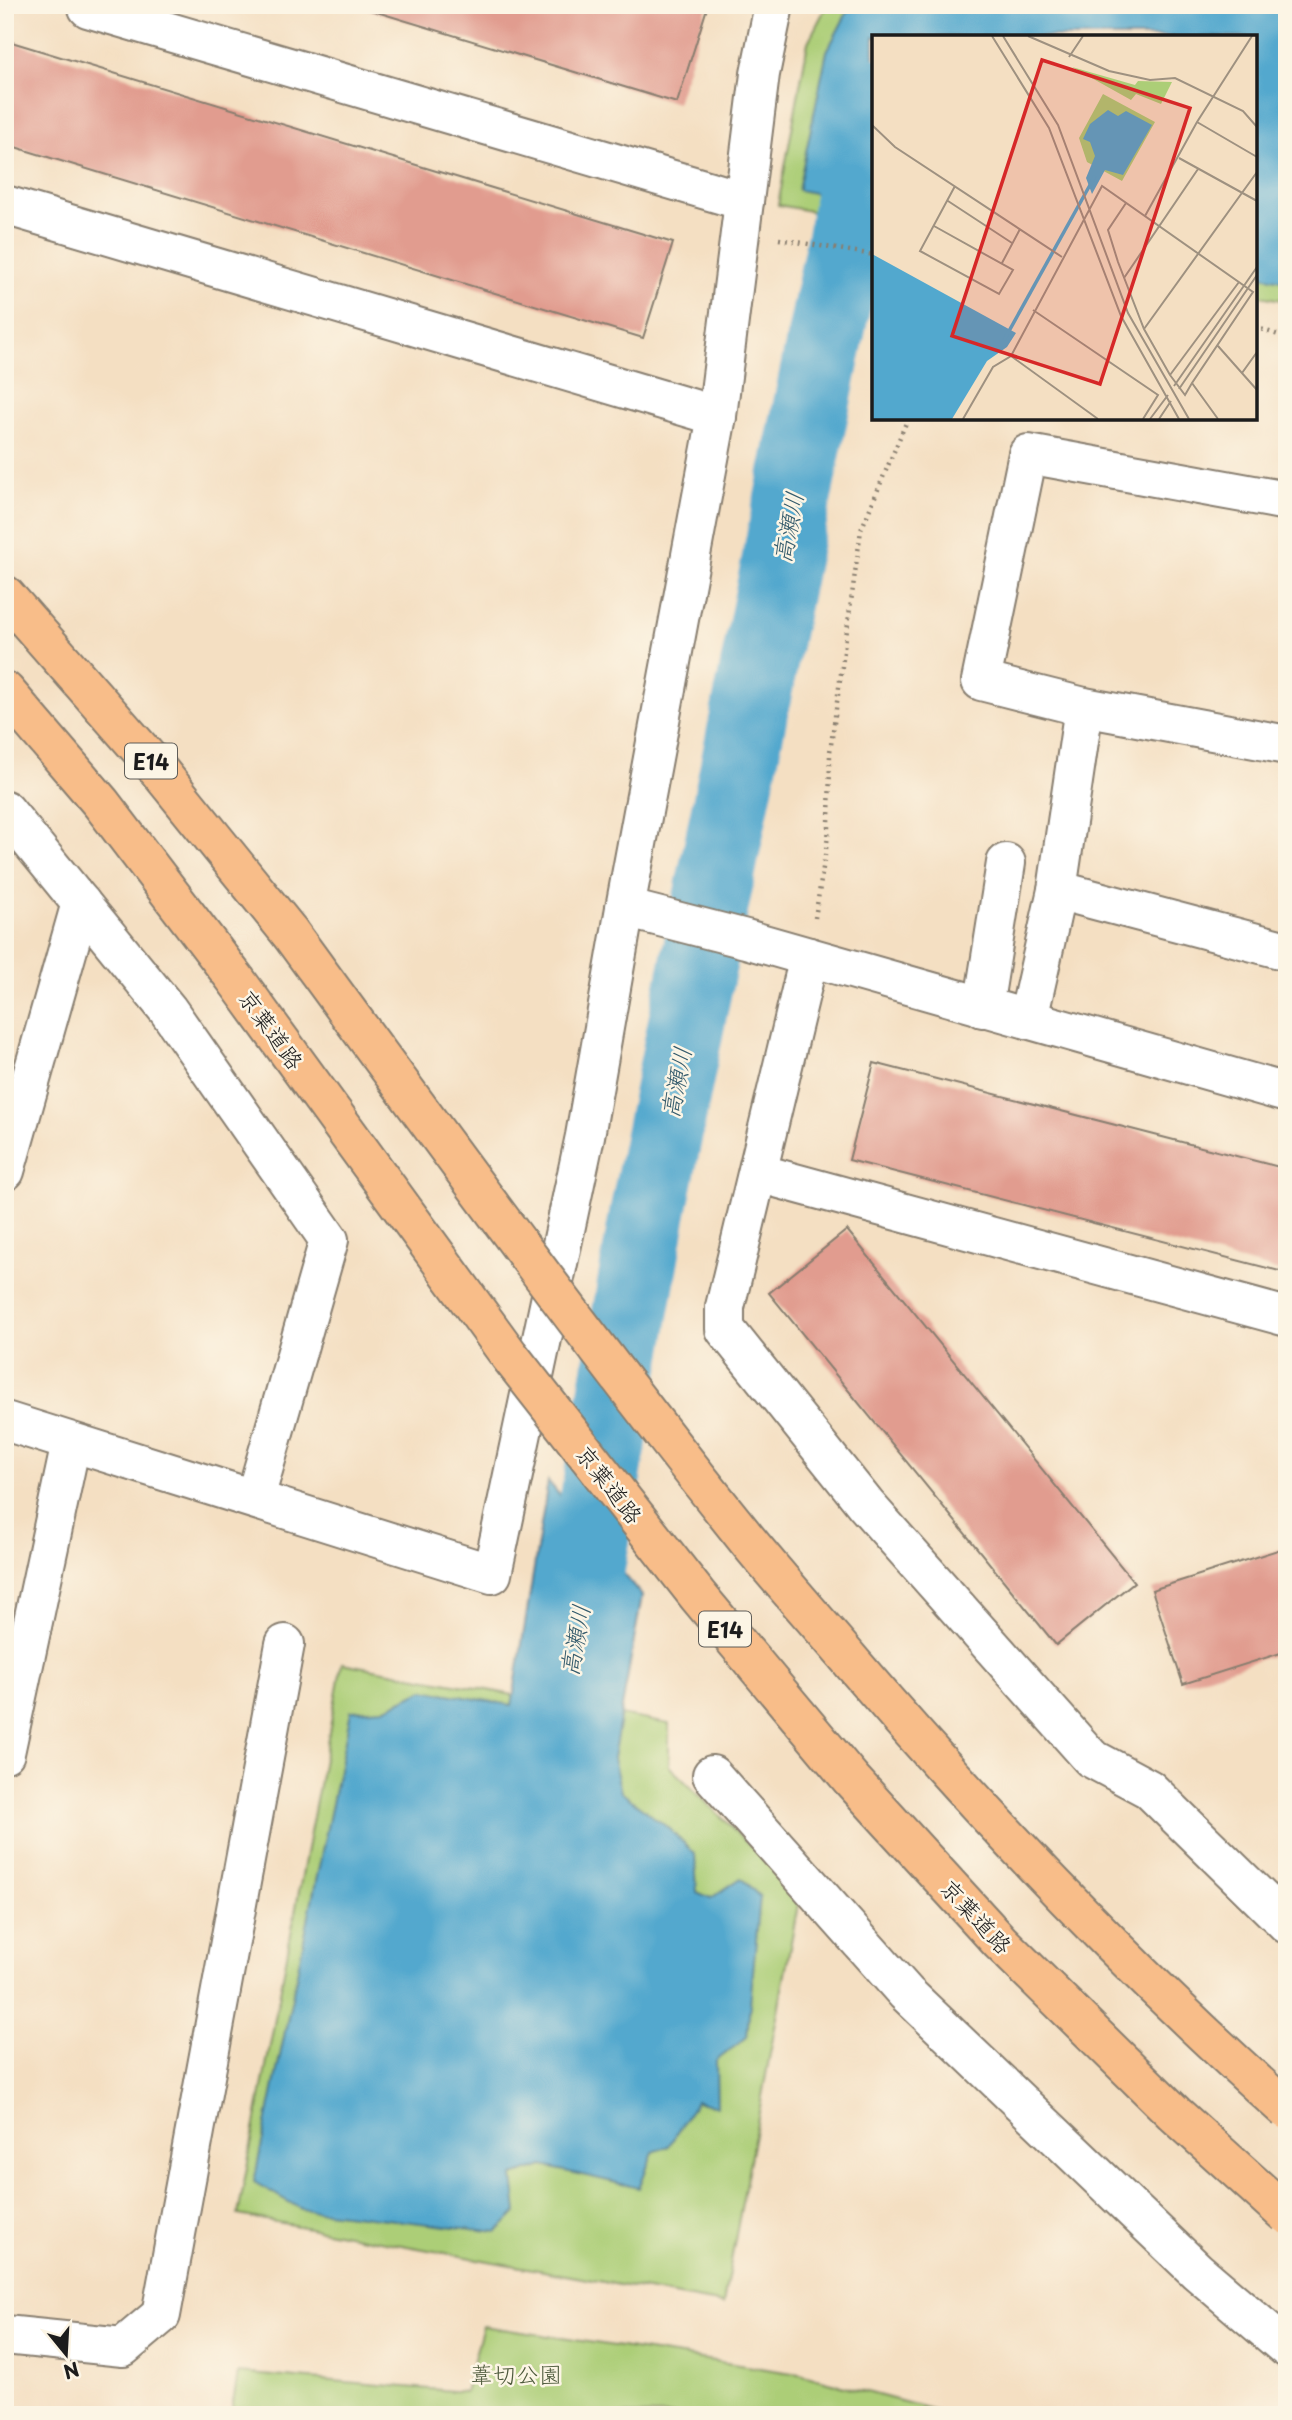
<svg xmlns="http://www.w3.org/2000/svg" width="1292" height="2420" font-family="'Playpen Sans','Klee One',sans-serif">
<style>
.green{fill:#acce77;stroke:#64754a;stroke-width:2}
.water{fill:#52a8ce;stroke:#376275;stroke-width:2}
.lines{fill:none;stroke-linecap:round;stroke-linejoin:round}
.river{stroke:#52a8ce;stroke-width:77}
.building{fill:#e19c8f}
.minor-casing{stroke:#887e6f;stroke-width:42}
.highway-casing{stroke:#887e6f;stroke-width:42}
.path{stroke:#887e6f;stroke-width:4.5;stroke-dasharray:2 5;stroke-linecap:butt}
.minor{stroke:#fff;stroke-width:38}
.highway{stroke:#f8bd89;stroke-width:38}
.highway-bridge-casing{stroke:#887e6f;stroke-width:42;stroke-linecap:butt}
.highway-bridge{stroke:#f8bd89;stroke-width:38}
.labels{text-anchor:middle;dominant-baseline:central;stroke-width:5;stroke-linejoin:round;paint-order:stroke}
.shield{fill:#fcf5e5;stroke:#5f5d58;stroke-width:2}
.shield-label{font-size:21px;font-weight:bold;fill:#1c1c1c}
.street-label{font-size:23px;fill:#1c1c1c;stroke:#fcf5e5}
.park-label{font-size:23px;fill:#4e5a3c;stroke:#fcf5e5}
.water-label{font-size:24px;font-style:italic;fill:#345b6c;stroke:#fcf5e5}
.inset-river{fill:none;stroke:#52a8ce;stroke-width:3.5}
.inset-road{fill:none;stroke:#9e9180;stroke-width:2}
.view{fill:#d62828;fill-opacity:0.15;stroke:#d62828;stroke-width:3.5}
.inset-edge{fill:none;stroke:#1c1c1c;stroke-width:3.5}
</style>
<rect width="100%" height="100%" fill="#fcf5e5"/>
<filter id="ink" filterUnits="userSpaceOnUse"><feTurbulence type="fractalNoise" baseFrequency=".0143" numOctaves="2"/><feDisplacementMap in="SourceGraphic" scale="14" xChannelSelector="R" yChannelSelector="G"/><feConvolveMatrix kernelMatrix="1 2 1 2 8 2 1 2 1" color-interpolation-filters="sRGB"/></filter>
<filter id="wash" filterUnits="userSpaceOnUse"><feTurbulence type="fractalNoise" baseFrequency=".00686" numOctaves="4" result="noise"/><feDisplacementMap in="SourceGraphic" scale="28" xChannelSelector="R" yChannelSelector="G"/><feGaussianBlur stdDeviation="1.57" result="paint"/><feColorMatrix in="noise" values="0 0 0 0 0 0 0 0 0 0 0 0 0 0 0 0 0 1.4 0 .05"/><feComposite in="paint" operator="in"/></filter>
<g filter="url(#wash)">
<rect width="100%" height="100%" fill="#f4dfc2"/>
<g class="green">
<polygon points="827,5 1287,5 1287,301 1255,295 1255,37 874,37 874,223 778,205 808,42"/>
<polygon points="342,1663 669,1724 669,1766 800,1894 723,2304 238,2215"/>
<polygon points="483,2326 799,2374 953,2415 231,2415 238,2373 465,2392"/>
</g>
<g class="water">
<polygon points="851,5 1287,5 1287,281 1255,275 1255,37 874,37 874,204 798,190 827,51"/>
<polygon points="548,1481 642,1596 613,1758 621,1792 667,1827 695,1854 697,1892 711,1898 741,1878 760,1897 747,2037 716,2061 717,2107 696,2101 669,2146 653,2152 639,2188 543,2166 513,2176 517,2212 497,2232 301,2209 254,2182 351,1711 384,1709 424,1690 512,1705"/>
</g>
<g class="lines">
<polyline class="river" points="574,1640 648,1213 874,97"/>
</g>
<g id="blocks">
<g class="building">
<polygon points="700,5 707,8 677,103 357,6"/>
<polygon points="5,40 673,243 643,338 5,144"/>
<polygon points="874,1063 1287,1169 1287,1273 849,1160"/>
<polygon points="847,1230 1134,1582 1056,1645 769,1293"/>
<polygon points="1287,1547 1287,1651 1183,1684 1152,1590"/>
</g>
</g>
</g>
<g filter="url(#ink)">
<use href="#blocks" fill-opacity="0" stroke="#887e6f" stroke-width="2"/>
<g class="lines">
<g class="minor-casing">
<g id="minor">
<polyline points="88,8 744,201"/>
<polyline points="5,205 717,416"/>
<polyline points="1287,501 1028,454 981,681 1084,707 1287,745"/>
<polyline points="5,810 168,1010 329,1240 255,1498"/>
<polyline points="1057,890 1287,951"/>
<polyline points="625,908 746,939 1287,1093"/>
<polyline points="809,957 725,1307 725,1329 866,1505 1091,1758 1149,1789 1287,1924"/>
<polyline points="983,1008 1006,863"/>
<polyline points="1028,1019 1057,890 1084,707"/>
<polyline points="5,1171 81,903"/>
<polyline points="758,1173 1287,1317"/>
<polyline points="5,1421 492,1574 585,1136 625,908 717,416 760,74 774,5"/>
<polyline points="5,1753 71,1443"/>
<polyline points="712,1775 906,1993 1197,2271 1287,2348"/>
<polyline points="5,2335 123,2347 161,2315 285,1644"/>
</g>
</g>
<g class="highway-casing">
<g id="highway">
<polyline points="5,595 155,766 290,933"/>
<polyline points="5,691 101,803 236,980"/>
</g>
</g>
<g class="path">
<polyline points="779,239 874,255"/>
<polyline points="1255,327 1287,338"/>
<polyline points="815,918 829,830 830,752 861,530 908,418"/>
</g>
<use href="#minor" class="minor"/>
<use href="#highway" class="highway"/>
<g class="highway-bridge-casing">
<g id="highway-bridge">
<path d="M 290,933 C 440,1138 589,1343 748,1541 C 782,1583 819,1623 854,1665 C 989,1822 1132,1972 1287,2110"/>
<polyline points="236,980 509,1355 698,1596 851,1779 1000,1942 1175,2114 1287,2215"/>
</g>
</g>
<use href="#highway-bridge" class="highway-bridge"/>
</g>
</g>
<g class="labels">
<g class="shield">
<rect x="125" y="743.5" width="52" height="35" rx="5"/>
<rect x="699" y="1611.5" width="52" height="35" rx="5"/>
</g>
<g class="shield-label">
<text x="151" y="761">E14</text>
<text x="725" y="1629">E14</text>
</g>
<g class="street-label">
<text transform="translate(272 1029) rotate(54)">京葉道路</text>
<text transform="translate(610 1484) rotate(52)">京葉道路</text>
<text transform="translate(977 1916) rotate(47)">京葉道路</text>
</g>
<g class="park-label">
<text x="516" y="2373">葦切公園</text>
</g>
<g class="water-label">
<text transform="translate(787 527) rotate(-79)">高瀬川</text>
<text transform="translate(675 1082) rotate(-79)">高瀬川</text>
<text transform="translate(574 1640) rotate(-80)">高瀬川</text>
</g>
</g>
<g transform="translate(872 35)">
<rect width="385" height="385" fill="#f4dfc2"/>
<path d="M 200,32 L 263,50 L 266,46 L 300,47 L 289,69 L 264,59 L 259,65 ZM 231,59 L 283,87 L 250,146 L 215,127 L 207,103 Z" fill="#acce77"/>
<path d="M 236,75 L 246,81 L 254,76 L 280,90 L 251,140 L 233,135 L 220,159 L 214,143 L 223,121 L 218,107 L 211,104 L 218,89 ZM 0,219 L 144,298 L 135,312 L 115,326 L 80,384 L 0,384 Z" fill="#52a8ce"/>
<path class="inset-river" d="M 132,305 L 223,141"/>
<path class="inset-road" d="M 120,1 L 177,93 L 249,281 L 307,384M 131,1 L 186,90 L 256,278 L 317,384M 156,1 L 237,36 L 278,45 L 303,43 L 371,76 L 385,92M 197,22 L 211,1M 325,87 L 385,122M 0,90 L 23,112 L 190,222M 307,123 L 385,166M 76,166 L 140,208M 254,168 L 236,195 L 246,227 L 272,294 L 298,340 L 313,360 L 320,348M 273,181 L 325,87 L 380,1M 62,191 L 141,235 L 127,259 L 48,216 L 83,151M 130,228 L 148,194M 252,243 L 326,134M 161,275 L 286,360 L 271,384M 272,294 L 385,137M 346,311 L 385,355M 139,321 L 226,384M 370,338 L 385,317M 298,340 L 367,247M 302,351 L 385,232M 307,354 L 385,240M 91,384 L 121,332 L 139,321 L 230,151 L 381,257 L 320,348 L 346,384M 278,384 L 296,360M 287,384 L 299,366"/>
<path class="view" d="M 170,25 L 318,73 L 228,349 L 80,301 Z"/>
<rect width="385" height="385" class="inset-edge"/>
</g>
<rect width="1292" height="2420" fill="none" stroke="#fcf5e5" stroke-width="28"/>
<g transform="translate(66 2354) rotate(162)" stroke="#fcf5e5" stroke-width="5" paint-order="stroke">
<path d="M0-5L12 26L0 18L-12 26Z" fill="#1c1c1c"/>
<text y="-10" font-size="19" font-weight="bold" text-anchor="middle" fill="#1c1c1c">N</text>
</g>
</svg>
